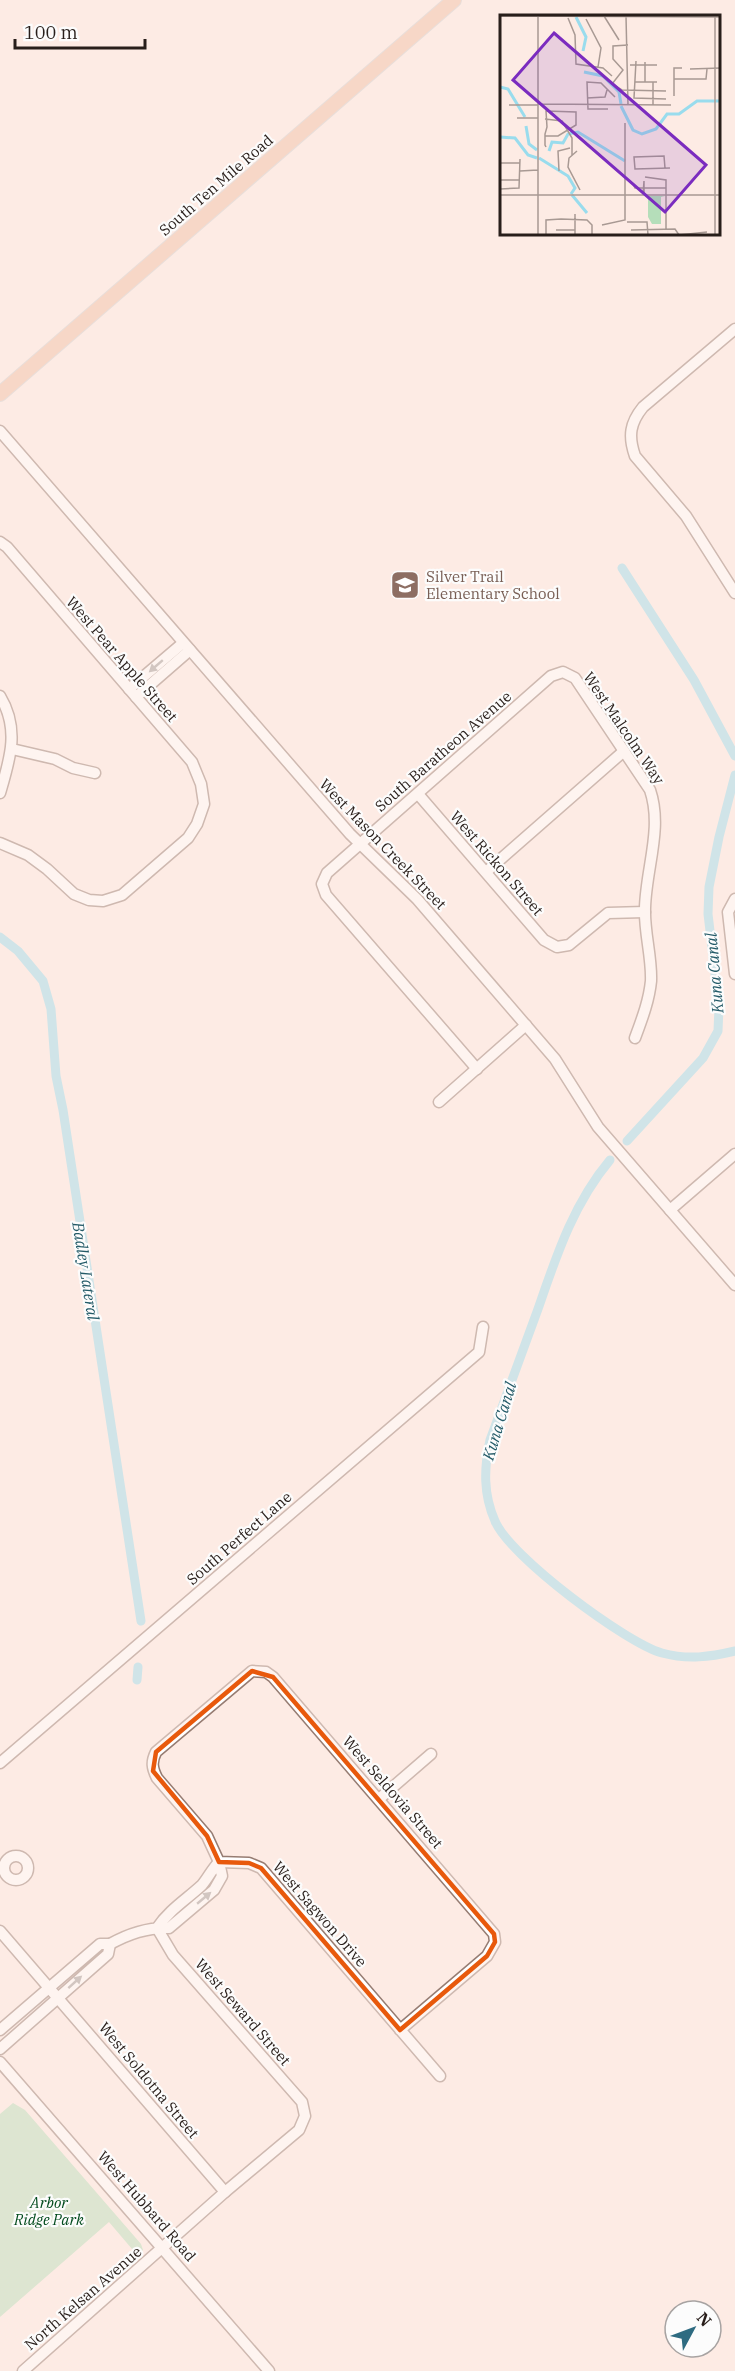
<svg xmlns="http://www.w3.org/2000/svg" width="735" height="2371" font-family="'IBM Plex Serif',serif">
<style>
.green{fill:#b5deba}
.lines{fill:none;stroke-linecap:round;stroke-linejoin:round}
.canal{stroke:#99dced;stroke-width:9}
.minor-casing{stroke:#967c72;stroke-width:13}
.major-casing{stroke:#d0cecd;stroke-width:16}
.minor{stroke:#fff;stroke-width:10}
.major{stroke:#efbfa5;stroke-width:14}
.oneway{fill:#9e9a98}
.marked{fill:none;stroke:#e8590c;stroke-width:4.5;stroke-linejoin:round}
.labels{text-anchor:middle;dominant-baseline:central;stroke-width:4.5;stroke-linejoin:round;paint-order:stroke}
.street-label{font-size:15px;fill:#281e1a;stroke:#fcfcfc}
.education-label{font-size:15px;fill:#785e54;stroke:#fcfcfc;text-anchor:start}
.park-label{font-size:15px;font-style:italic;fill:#014a1c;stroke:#fcfcfc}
.water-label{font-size:16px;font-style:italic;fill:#245b68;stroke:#fcfcfc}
.inset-river{fill:none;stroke:#99dced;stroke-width:3}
.inset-road{fill:none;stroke:#a89993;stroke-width:1.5}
.view{fill:#7b2cbf;fill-opacity:0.15;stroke:#7b2cbf;stroke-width:3}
.inset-edge{fill:none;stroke:#281e1a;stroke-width:3}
</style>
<rect width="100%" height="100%" fill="#fdebe4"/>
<polygon class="green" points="13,2103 25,2110 141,2244 143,2250 138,2256 109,2222 0,2317 0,2114"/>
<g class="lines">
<g class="canal">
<polyline points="622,568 694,680 735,756"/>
<polyline points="0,937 18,951 43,981 51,1009 56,1076 63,1110 141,1621"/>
<polyline points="627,1141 703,1058 718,1031 719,1007 708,914 709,887 719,837 735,775"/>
<path d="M 610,1160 C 573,1204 556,1257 538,1309 C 522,1353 506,1397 490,1440 C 484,1468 483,1494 495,1521 C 509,1556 626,1643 662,1653 C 688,1660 710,1657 735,1651"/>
<polyline points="137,1680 138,1667"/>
</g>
<g class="minor-casing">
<g id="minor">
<path d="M 735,329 L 643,407 C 630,423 628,436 635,456 L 686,516 L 735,593"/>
<polyline points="0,431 350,834 417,899 555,1059 598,1127 735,1285"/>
<polyline points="0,542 7,547 192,762 201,784 204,804 197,824 188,838 122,895 103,901 89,900 74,894 47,869 28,855 0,843"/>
<polyline points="129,689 183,643"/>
<path d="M 0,696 C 20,729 10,759 0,793"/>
<polyline points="136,697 190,650"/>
<polyline points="12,749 55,759 73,768 95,773"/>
<polyline points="418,794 544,940 557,947 569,945 608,913 645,912"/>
<polyline points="486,872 624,751"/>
<polyline points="735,899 728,912 735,974"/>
<path d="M 477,1069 L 326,895 L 322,884 L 327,873 L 551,676 L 563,672 L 575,678 L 650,790 C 663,828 646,868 645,908 C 644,932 652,957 651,981 C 649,1001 642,1019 635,1038"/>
<polyline points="439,1102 526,1025"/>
<polyline points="670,1210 735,1154"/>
<polyline points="0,1763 479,1352 483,1327"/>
<polyline points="379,1799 431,1754"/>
<circle cx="16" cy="1868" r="12"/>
<polyline points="0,1931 225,2192"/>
<path d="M 110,1944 C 128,1934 147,1927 169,1928 L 214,1890 L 222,1876 L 219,1862 C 212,1869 208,1878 202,1885 C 187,1899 169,1910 157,1928"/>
<polyline points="0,2030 100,1944 110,1944 108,1954 0,2049"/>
<path d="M 400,2030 L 487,1956 L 495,1942 L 494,1934 L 273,1677 L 266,1672 L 252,1671 L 156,1752 C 151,1762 152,1768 157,1778 L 207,1836 L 219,1862 L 249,1863 L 261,1868 L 440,2076"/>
<polyline points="0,2062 269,2371"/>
<polyline points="23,2371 225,2192 299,2130 305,2116 302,2102 173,1955 157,1928"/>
</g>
</g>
<g class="major-casing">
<polyline id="major" points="0,394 454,0"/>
</g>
<use href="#minor" class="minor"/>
<use href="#major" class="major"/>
</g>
<defs><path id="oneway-solid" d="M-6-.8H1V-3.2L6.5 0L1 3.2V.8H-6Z" transform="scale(1.5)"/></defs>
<g class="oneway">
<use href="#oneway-solid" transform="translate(156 666) rotate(139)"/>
<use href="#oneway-solid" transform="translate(204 1898) rotate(-40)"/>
<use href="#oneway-solid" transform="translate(75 1982) rotate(-42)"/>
</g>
<path d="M0 0H735V2371H0ZM 252,1671 L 273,1677 L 494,1934 L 495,1942 L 487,1956 L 400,2030 L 261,1868 L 249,1863 L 219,1862 L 207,1836 L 153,1771 L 156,1752 Z" fill="#fdebe4" fill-opacity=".55" fill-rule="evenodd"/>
<path class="marked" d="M 252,1671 L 273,1677 L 494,1934 L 495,1942 L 487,1956 L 400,2030 L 261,1868 L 249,1863 L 219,1862 L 207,1836 L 153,1771 L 156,1752 Z"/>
<defs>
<g id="school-square" transform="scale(1.5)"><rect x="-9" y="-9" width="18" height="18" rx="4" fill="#8d6e63" stroke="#fcfcfc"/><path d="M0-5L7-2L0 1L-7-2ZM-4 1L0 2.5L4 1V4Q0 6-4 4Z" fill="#fff"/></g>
</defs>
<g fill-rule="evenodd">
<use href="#school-square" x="405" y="585"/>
</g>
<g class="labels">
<g class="street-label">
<text transform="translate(216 185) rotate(-41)">South Ten Mile Road</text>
<text transform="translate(122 659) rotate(49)">West Pear Apple Street</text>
<text transform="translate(624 728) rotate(56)">West Malcolm Way</text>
<text transform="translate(443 751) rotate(-41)">South Baratheon Avenue</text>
<text transform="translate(383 844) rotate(46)">West Mason Creek Street</text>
<text transform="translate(497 863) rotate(49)">West Rickon Street</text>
<text transform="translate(239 1538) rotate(-41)">South Perfect Lane</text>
<text transform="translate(393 1792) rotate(49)">West Seldovia Street</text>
<text transform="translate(320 1914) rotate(49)">West Sagwon Drive</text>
<text transform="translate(243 2012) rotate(49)">West Seward Street</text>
<text transform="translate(149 2080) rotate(50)">West Soldotna Street</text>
<text transform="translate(147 2206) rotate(49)">West Hubbard Road</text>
<text transform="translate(83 2298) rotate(-41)">North Kelsan Avenue</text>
</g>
<g class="education-label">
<text x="426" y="576">Silver Trail<tspan x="426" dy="17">Elementary School</tspan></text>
</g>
<g class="park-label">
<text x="49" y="2202">Arbor<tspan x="49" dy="17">Ridge Park</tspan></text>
</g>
<g class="water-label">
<text transform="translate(714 973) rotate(-95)">Kuna Canal</text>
<text transform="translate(86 1271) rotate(81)">Badley Lateral</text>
<text transform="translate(499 1421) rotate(-73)">Kuna Canal</text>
</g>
</g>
<g transform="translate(500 15)">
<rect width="220" height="220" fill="#fdebe4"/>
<path d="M 148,181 L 165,181 L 161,182 L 161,209 L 152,209 L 148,202 Z" fill="#b5deba"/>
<path class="inset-river" d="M 76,2 L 86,22 L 83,36M 84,57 L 103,61 L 119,77 L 121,89M 0,72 L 8,74 L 25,102M 121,91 L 133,115 L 142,119 L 156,114 L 167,99 L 179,99 L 197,86 L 221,86M 26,111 L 29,129 L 37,135M 0,122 L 15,123 L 28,140 L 37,143M 49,136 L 52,127 L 63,128 L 68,119 L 78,117 L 125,146M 39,143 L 68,161 L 75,173 L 71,179M 72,180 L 87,198"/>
<path class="inset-road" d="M 0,1 L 221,2M 104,1 L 119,25M 126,1 L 128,90M 215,2 L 215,220M 68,3 L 75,20 L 76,49 L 103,53 L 112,61M 86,4 L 101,33 L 98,52M 128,30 L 113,31 L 113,44 L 123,55 L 112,69 L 122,75 L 166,76M 136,46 L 134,83 L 166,84M 130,50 L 157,50M 190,54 L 221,53M 174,64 L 206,64 L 207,54M 135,67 L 157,67M 145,67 L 145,47M 174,81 L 174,53 L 182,53M 87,83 L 105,82 L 107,75M 38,89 L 171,90M 9,90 L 38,90M 153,90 L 153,67M 108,94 L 88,94 L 87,67 L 101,68 L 115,82M 17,103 L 38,103M 45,104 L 62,106 L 72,123 L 72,140M 45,121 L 58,121 L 76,110 L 76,97 L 46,96 L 47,112 L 45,119 L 45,130 L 46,132M 77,136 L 69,143 L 68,152 L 80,175M 0,148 L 20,148M 165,153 L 164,141 L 134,142 L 135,154 L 170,153M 20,156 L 38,155M 59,156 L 58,136 L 70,133M 145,162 L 166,165 L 166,214M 0,165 L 20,165M 133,169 L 135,173 L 166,173M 0,174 L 19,173 L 20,144M 0,180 L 221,180M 143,180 L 144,166 L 144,180M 75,199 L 75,220M 127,207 L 147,207 L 148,220M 102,210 L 125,205 L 125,108M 56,215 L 75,215M 131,215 L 175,214 L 179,220 L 207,217M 38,220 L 38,0M 46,220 L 46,205 L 61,204 L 87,205 L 92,210 L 92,220"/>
<path class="view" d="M 54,18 L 206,150 L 165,197 L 13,65 Z"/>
<rect width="220" height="220" class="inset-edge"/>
</g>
<g transform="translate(693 2329) rotate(49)"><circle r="28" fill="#fcfcfc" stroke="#a7a3a2" stroke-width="1.5"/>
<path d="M0-4.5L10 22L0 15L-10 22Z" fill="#2e6b81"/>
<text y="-9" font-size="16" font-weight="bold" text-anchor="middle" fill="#281e1a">N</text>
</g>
<path d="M15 39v9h130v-9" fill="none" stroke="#281e1a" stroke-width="3"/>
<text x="24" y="39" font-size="18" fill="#281e1a" stroke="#fcfcfc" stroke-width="4.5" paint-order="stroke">100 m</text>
</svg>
